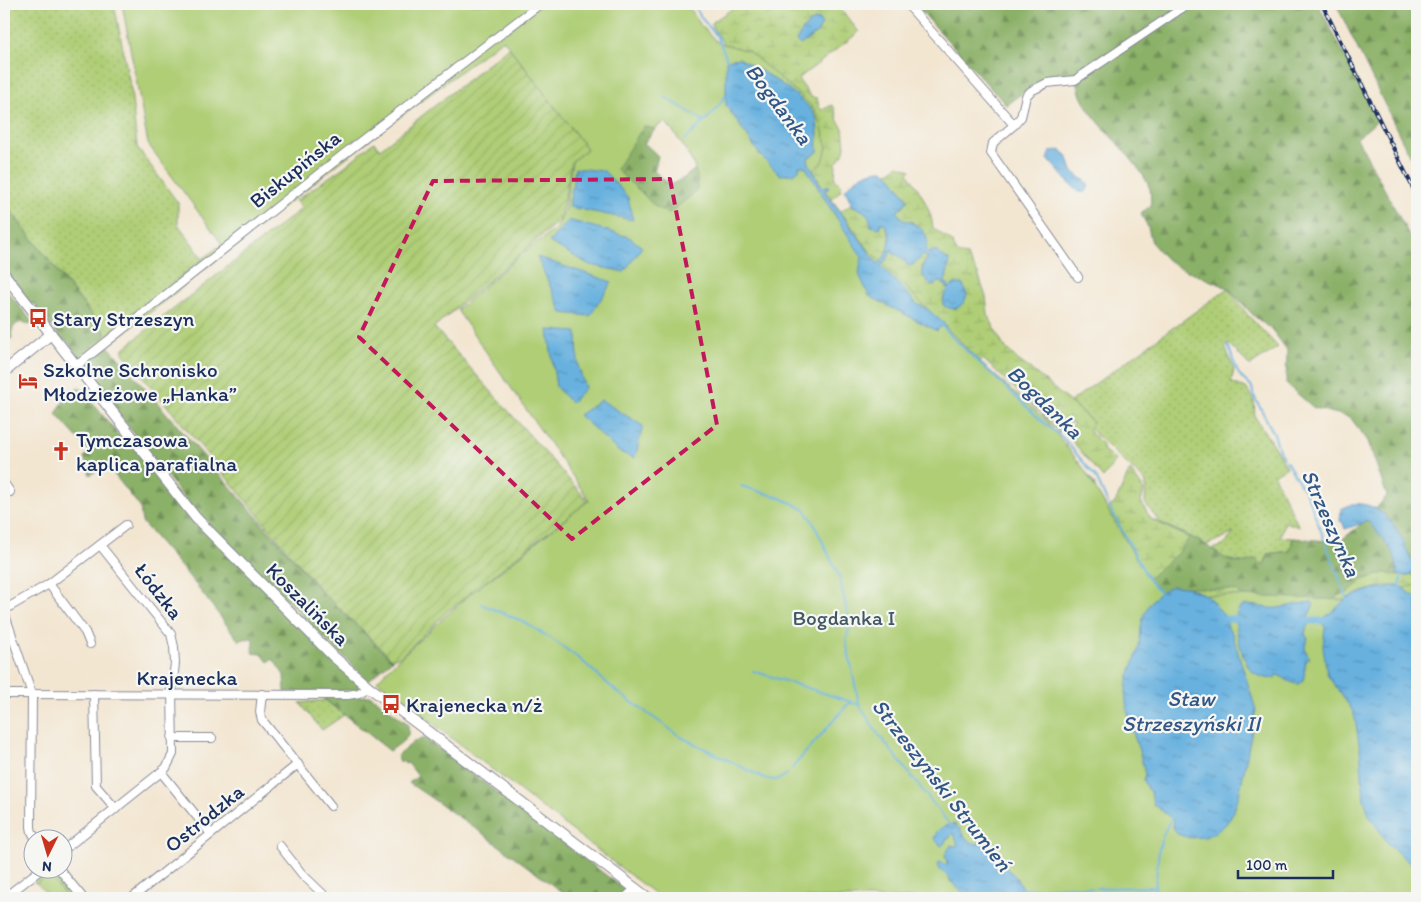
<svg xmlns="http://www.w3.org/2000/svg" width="1421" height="902" font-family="Itim,sans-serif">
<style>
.grass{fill:url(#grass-dots);stroke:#657e6a}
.forest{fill:url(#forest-firs);stroke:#537062}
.wetland{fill:url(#wetland-marsh);stroke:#657e6a}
.park{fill:#afce76;stroke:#657e6a;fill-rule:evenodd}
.garden{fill:url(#garden-furrows);stroke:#657e6a}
.water{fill:url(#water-ripples);stroke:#41709e}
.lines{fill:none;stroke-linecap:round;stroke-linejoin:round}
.stream{stroke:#67b1df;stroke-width:2}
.canal{stroke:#67b1df;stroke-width:7}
.minor-casing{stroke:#878a98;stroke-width:10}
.tertiary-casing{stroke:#878a98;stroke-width:12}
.minor{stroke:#fff;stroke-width:8}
.tertiary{stroke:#fff;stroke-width:10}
.rail-casing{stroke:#1b2f5e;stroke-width:4}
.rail{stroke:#f6f6f2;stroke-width:2;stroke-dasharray:5.5;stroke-linecap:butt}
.marked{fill:none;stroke:#c2185b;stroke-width:4;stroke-dasharray:10 6;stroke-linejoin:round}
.labels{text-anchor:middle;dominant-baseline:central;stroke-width:4.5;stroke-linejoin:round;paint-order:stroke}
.street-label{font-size:21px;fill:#1b2f5e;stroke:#f6f6f2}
.poi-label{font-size:21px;fill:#1b2f5e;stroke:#f6f6f2;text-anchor:start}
.park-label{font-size:21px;fill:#405764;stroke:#f6f6f2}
.water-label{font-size:22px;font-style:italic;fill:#325685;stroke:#f6f6f2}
</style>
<defs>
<pattern id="grass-dots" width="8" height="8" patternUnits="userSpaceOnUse" patternTransform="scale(1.25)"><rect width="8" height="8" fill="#afce76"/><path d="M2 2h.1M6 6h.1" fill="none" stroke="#96b168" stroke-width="1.8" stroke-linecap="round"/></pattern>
<pattern id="forest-firs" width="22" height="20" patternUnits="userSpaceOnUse" patternTransform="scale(1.25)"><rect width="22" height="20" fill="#8bb167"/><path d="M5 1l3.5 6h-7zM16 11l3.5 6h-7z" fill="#719058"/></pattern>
<pattern id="wetland-marsh" width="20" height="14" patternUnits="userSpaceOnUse" patternTransform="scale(1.25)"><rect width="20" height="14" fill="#afce76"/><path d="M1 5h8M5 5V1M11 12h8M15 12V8" fill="none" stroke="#96b168"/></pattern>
<pattern id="garden-furrows" width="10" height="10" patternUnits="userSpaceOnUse" patternTransform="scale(1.25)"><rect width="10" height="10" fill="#afce76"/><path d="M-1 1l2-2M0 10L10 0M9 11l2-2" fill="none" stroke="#96b168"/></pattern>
<pattern id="water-ripples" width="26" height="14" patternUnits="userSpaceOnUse" patternTransform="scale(1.25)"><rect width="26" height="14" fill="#67b1df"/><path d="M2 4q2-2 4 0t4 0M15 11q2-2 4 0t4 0" fill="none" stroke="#5490b8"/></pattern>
</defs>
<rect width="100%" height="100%" fill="#f6f6f2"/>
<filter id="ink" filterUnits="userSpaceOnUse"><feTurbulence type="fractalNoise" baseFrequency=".02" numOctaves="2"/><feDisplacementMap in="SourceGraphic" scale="10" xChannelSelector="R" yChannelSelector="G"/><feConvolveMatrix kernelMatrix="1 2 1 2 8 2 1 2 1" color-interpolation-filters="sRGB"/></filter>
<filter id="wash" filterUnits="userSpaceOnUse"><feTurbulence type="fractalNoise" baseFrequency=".0096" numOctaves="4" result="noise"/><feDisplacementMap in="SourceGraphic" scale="20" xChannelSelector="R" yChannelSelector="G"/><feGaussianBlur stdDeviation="1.12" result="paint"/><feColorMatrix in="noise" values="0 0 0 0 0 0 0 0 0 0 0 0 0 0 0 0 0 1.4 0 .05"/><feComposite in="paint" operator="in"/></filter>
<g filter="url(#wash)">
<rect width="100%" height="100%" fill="#f3e6d1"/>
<g class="grass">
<polygon points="4,4 114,4 131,90 137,147 178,203 178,224 203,259 102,341 105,332 4,203"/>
<polygon points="1228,288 1247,314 1278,347 1250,366 1229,344 1225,347 1234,370 1231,383 1246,388 1254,400 1255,417 1287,467 1274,475 1299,527 1285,522 1280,537 1293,538 1290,551 1268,554 1264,566 1224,559 1212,549 1223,546 1234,533 1206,545 1160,523 1145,503 1146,482 1089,428 1092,422 1070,402"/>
<polygon points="325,700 344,715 322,730 300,703"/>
<polygon points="46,870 55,870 72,892 66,898 61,898 65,895 48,874 36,884 34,881"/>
</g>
<g class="forest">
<path d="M 915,4 L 1162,4 L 1164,7 L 1169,4 L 1318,4 L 1378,120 L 1357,138 L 1417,250 L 1417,898 L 665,238 L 643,193 L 626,180 L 611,163 L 618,129 L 665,117 L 644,143 L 658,156 L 654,171 L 670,185 L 684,178 L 699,166 L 1052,479 L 1160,552 L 1160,523 C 1175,530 1192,536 1206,545 C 1223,556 1232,569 1255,559 L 1264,566 L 1268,554 L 1290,551 L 1293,538 L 1339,542 L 1364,522 L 1387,496 L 1368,441 L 1350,417 L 1314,408 L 1286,384 L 1287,350 L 1273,331 L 1254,316 L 1228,288 L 1178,267 L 1166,259 L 1152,243 L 1148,227 L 1141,214 L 1151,205 C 1150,200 1151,193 1150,189 C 1140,158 1078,112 1079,86 L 1072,78 L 1037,82 L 1006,105 Z"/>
<polygon points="1336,4 1417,4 1417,171"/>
<polygon points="4,203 105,332 102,341 79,357 67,341 61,339 34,303 31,305 4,269"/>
<path d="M 4,287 L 33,323 L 30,325 C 20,318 9,326 12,338 L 8,341 L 4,335 Z"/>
<polygon points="108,346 321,591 392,660 368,681 189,504 81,366"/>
<polygon points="80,387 120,437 142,456 358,683 359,687 357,690 285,692 284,675 273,659 268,662 262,654 253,653 253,638 244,639 239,641 193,581 142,522 140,507 106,464 90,475 84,457 90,452 56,414 66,397"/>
<path d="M 371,696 L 407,723 C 413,738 401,742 390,751 L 323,698 Z"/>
<polygon points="425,738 636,898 570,898 478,830 409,783 418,776 408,763 405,764 403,761 401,763 397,756 415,741"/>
</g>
<g class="wetland">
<polygon points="739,4 844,4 839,7 859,32 798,79 811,97 817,98 819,107 822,110 832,105 834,107 838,121 843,128 845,147 843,154 836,163 835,179 841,185 841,190 831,200 824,191 829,187 822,188 713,28 711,23"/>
<path d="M 899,165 L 911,170 L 908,173 C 919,190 931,208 933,228 L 951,241 L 958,254 L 967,256 L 978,274 L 986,297 L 988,315 L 1003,345 L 1019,361 L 1032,370 L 1093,422 L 1088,430 L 1101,443 L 1103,450 L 1116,460 L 1103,478 L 1065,432 L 1074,423 L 1070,422 L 1059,433 L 1041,413 L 983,359 L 978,366 L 1088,475 L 1095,485 L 1094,493 L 1107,509 L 1115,503 L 1130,470 L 1144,490 L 1141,502 L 1151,519 L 1189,538 L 1179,552 L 1143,583 L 933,316 L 881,266 L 888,258 L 892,249 L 894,254 L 899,256 L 909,266 L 914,264 L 923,255 L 928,257 L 922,265 L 923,277 C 934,279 942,281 949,290 L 943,299 L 950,288 L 944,282 L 948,271 L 926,250 L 913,222 L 902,220 L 897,212 L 903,207 L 908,200 L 887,173 Z"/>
<path d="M 851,204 L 853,206 L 864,210 L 880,228 L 880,222 L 884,223 C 892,239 893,251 878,264 L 839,212 Z"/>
<path d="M 1385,573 L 1407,576 L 1411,574 L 1417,579 L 1417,598 C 1410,594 1400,587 1392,586 C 1378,585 1350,595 1341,605 L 1330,602 L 1340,595 L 1349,592 L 1362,580 Z"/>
<polygon points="1186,587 1236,591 1250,602 1239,608"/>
</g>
<g class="park">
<path d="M 122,4 L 687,4 L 700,24 L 717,42 L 748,51 L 802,97 L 813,108 L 821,124 L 827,147 L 823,162 L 813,170 L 822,186 L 869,250 L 982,364 L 1045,419 L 1084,469 L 1150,582 L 1162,593 L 1345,600 L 1417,585 L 1417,898 L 660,898 L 377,681 L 394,663 L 472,592 L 502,570 L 589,500 L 457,310 L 525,251 L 557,228 L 564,212 L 572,161 L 587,149 L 503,39 L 339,163 L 85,364 L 79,356 L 222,244 L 148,144 ZM 665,121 C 675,134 706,173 696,191 C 694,194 674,209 669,213 C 656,209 651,203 643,194 C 634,185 624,178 616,169 L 644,126 L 655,129 Z"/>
<polygon points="48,874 65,895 61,898 50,898 37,883"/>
</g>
<polygon class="garden" points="509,47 587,149 572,161 560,220 434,327 588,501 448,611 401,656 392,659 321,591 123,353 124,348 297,212 302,207 295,201 345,166 374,142 380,149"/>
<g class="water">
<path d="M 819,19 L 822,24 L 817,33 L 800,45 L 796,41 C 802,31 807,21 819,19 Z"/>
<path d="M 739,58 C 758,69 812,99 817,121 C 819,131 817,143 818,152 L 808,158 L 809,163 L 822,188 L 828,185 L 829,187 L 824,191 L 831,200 L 878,264 C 884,259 885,257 887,250 C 892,236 891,236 884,223 L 880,223 L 880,228 L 871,226 C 871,214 863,210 853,206 L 845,190 C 853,179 869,169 883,170 L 891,176 L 908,200 L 897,212 L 902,219 C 917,224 932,232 926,250 L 930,254 L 934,250 L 950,261 L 945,282 L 948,284 L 950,288 L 954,284 L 963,284 L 967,295 C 963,307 955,313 943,305 C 943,298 944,294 949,289 L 941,281 L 932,286 C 922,276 918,270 928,258 L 923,255 L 914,264 L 909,266 L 899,256 L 894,254 L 892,249 L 888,258 L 881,266 L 917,304 L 927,309 L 947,326 L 940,327 L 937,331 L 869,296 L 859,274 L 862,257 L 827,203 L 805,166 L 799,166 L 799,170 L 794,174 L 780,175 L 760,155 L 726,105 L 726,60 Z"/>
<polygon points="1060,150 1067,155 1072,171 1088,183 1088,189 1085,192 1079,192 1065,179 1048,159 1050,152"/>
<polygon points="575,168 604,171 628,197 633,220 569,207"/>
<polygon points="569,220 629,237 642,247 624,272 590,265 549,242"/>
<polygon points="537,257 612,282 590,316 562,313"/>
<polygon points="548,330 577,332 578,365 585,388 571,403 556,387"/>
<polygon points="601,400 643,426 635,458 619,452 579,415"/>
<path d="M 1352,504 C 1389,500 1405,543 1415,571 L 1407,576 L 1397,574 C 1400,553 1380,537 1368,521 L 1365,520 L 1363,523 L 1345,529 L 1343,523 L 1340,521 L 1341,509 Z"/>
<path d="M 1172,586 L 1186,587 L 1208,596 L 1225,617 L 1228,627 L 1232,633 L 1256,710 L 1240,791 L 1234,811 L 1226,824 L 1216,832 L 1205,837 L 1190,838 L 1177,834 L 1173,827 L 1174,820 L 1153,804 L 1151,792 L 1147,789 L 1143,780 L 1145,776 C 1142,751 1128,727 1126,702 C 1124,686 1132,667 1137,654 C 1140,645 1140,636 1141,627 C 1144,608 1154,593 1172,586 Z"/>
<polygon points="1394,586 1400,586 1417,598 1417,869 1389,845 1369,815 1364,799 1360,750 1355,718 1351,708 1328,676 1326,667 1323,647 1325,627 1321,622 1321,620 1332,612 1347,598 1370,590"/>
<path d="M 1312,602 L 1314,604 L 1308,617 L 1311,623 L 1307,626 L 1305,634 L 1308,639 C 1303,647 1305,651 1310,658 L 1306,659 L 1304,676 L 1303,681 L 1299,684 C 1288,684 1283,675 1276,675 L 1275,678 C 1265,680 1253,675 1248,666 C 1242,656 1227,611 1243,606 C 1247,604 1254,606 1258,606 C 1265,607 1272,609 1278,608 C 1289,606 1300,603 1312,602 Z"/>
<path d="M 954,824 L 959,828 L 966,838 L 971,842 L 977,844 L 981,841 L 1002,861 L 1005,867 L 1015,876 L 1028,898 L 968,898 L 950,881 L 949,877 L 940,870 L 938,865 L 939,862 L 948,865 L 945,855 L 951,845 L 954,846 L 958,845 L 954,834 L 952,833 L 950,838 L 946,839 L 945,843 L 941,846 L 934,838 C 937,828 945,825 954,824 Z"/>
</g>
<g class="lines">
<g class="stream">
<polyline points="693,4 703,20 717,36 728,62"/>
<polyline points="665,97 704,121"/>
<polyline points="685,140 714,112 726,95"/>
<polyline points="942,325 952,337 1045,424 1063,438 1096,477 1109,506 1150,582 1161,593"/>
<path d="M 1228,346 C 1233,356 1234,371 1243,379 C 1250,386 1252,382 1253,394 L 1274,434 L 1280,453 L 1284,458"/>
<polyline points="1286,461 1307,495 1347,598"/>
<polyline points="741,486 778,497 792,503 805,510 812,520 839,576 850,625 846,641 859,704 875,730 950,825"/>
<polyline points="1400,586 1402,575"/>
<path d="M 481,604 L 522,621 L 555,641 L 581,660 L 616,691 L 681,737 L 764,778 C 774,781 779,781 787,774"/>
<polyline points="753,671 852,702"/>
<polyline points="792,768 849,703 859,704"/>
<polyline points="1096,888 1155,887"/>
<polyline points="1022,889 1071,886 1092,888"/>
<polyline points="1154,898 1159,849 1163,835 1172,816"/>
</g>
<g class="canal">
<polyline points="1226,619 1236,619"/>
<polyline points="1310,621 1321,621"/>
</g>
</g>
</g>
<g filter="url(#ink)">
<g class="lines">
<g class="minor-casing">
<g id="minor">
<polyline points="907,4 1014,125 1021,117 1026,96 1031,91 1047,83 1075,80 1188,4"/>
<polyline points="1014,125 993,143 991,153 1078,277"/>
<polyline points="76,366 344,154 540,4"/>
<polyline points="4,483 10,492"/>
<polyline points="49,584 85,632 90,644"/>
<polyline points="4,610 49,584 126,525"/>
<polyline points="4,612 32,694 31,827 32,832 36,840"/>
<polyline points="4,694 348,695 359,693 369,687"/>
<polyline points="94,694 96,786 116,809"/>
<polyline points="262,694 260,712 262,720 331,806"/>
<polyline points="172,738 212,738"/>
<polyline points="161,772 211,834"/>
<polyline points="280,846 302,874 327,898"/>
<polyline points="62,851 166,768 173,754 172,689 175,663 174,647 171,634 100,545"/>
<polyline points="60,870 83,898"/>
<polyline points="4,898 40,870"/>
<polyline points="132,898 298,764"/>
<polyline points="625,898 635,889"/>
</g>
</g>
<g class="tertiary-casing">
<g id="tertiary">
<polyline points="4,274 196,518 334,657 369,687 648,898"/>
<polyline points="4,372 51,334"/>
</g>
</g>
<use href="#minor" class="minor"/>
<use href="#tertiary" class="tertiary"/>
<g class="rail-casing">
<polyline id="rail" points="1322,4 1417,196"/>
</g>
<use href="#rail" class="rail"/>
</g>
</g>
<path class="marked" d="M 670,179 L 717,425 L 572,539 L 359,337 L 433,181 Z"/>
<defs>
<g id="bus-bare" transform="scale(1.5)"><path d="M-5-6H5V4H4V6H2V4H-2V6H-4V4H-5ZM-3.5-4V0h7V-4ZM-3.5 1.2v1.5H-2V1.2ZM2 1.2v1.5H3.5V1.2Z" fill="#c8321e" stroke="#f6f6f2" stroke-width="2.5" paint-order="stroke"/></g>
<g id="hotel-bare" transform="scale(1.5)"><path d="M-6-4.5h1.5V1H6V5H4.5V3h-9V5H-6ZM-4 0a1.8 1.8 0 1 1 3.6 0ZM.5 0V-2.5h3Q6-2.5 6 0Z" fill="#c8321e" stroke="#f6f6f2" stroke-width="2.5" paint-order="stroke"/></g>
<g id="church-bare" transform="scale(1.5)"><path d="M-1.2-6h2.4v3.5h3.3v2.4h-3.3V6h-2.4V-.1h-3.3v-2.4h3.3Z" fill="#c8321e" stroke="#f6f6f2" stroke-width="2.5" paint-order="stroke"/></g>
</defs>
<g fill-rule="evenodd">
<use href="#bus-bare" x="38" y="318"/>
<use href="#hotel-bare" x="28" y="381"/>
<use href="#church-bare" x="61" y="451"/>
<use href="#bus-bare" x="391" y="704"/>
</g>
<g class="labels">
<g class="street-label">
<text transform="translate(295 169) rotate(-39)">Biskupińska</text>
<text transform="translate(159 591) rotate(52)">Łódzka</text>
<text transform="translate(308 604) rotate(45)">Koszalińska</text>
<text x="187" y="677">Krajenecka</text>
<text transform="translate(204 818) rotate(-39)">Ostródzka</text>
</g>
<g class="poi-label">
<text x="53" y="318">Stary Strzeszyn</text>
<text x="43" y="369">Szkolne Schronisko<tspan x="43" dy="24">Młodzieżowe „Hanka”</tspan></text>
<text x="76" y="439">Tymczasowa<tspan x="76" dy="24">kaplica parafialna</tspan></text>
<text x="406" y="704">Krajenecka n/ż</text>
</g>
<g class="park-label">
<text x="844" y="617">Bogdanka I</text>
</g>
<g class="water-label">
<text transform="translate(779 104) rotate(53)">Bogdanka</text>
<text transform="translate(1045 402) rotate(44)">Bogdanka</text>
<text transform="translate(1331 523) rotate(66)">Strzeszynka</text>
<text x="1191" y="698">Staw<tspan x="1191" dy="25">Strzeszyński II</tspan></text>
<text transform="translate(942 785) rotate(52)">Strzeszyński Strumień</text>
</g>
</g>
<rect width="1421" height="902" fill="none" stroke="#f6f6f2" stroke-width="20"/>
<g transform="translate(48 854) rotate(185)"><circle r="24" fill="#f6f6f2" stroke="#9ea6b7"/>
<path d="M0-4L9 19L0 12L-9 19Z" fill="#c8321e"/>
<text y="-8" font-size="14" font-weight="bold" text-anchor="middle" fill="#1b2f5e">N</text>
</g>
<path d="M1238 870v8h95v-8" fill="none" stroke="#1b2f5e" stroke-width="2.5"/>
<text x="1246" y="870" font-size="15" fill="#1b2f5e" stroke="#f6f6f2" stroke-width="4" paint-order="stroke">100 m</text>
</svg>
